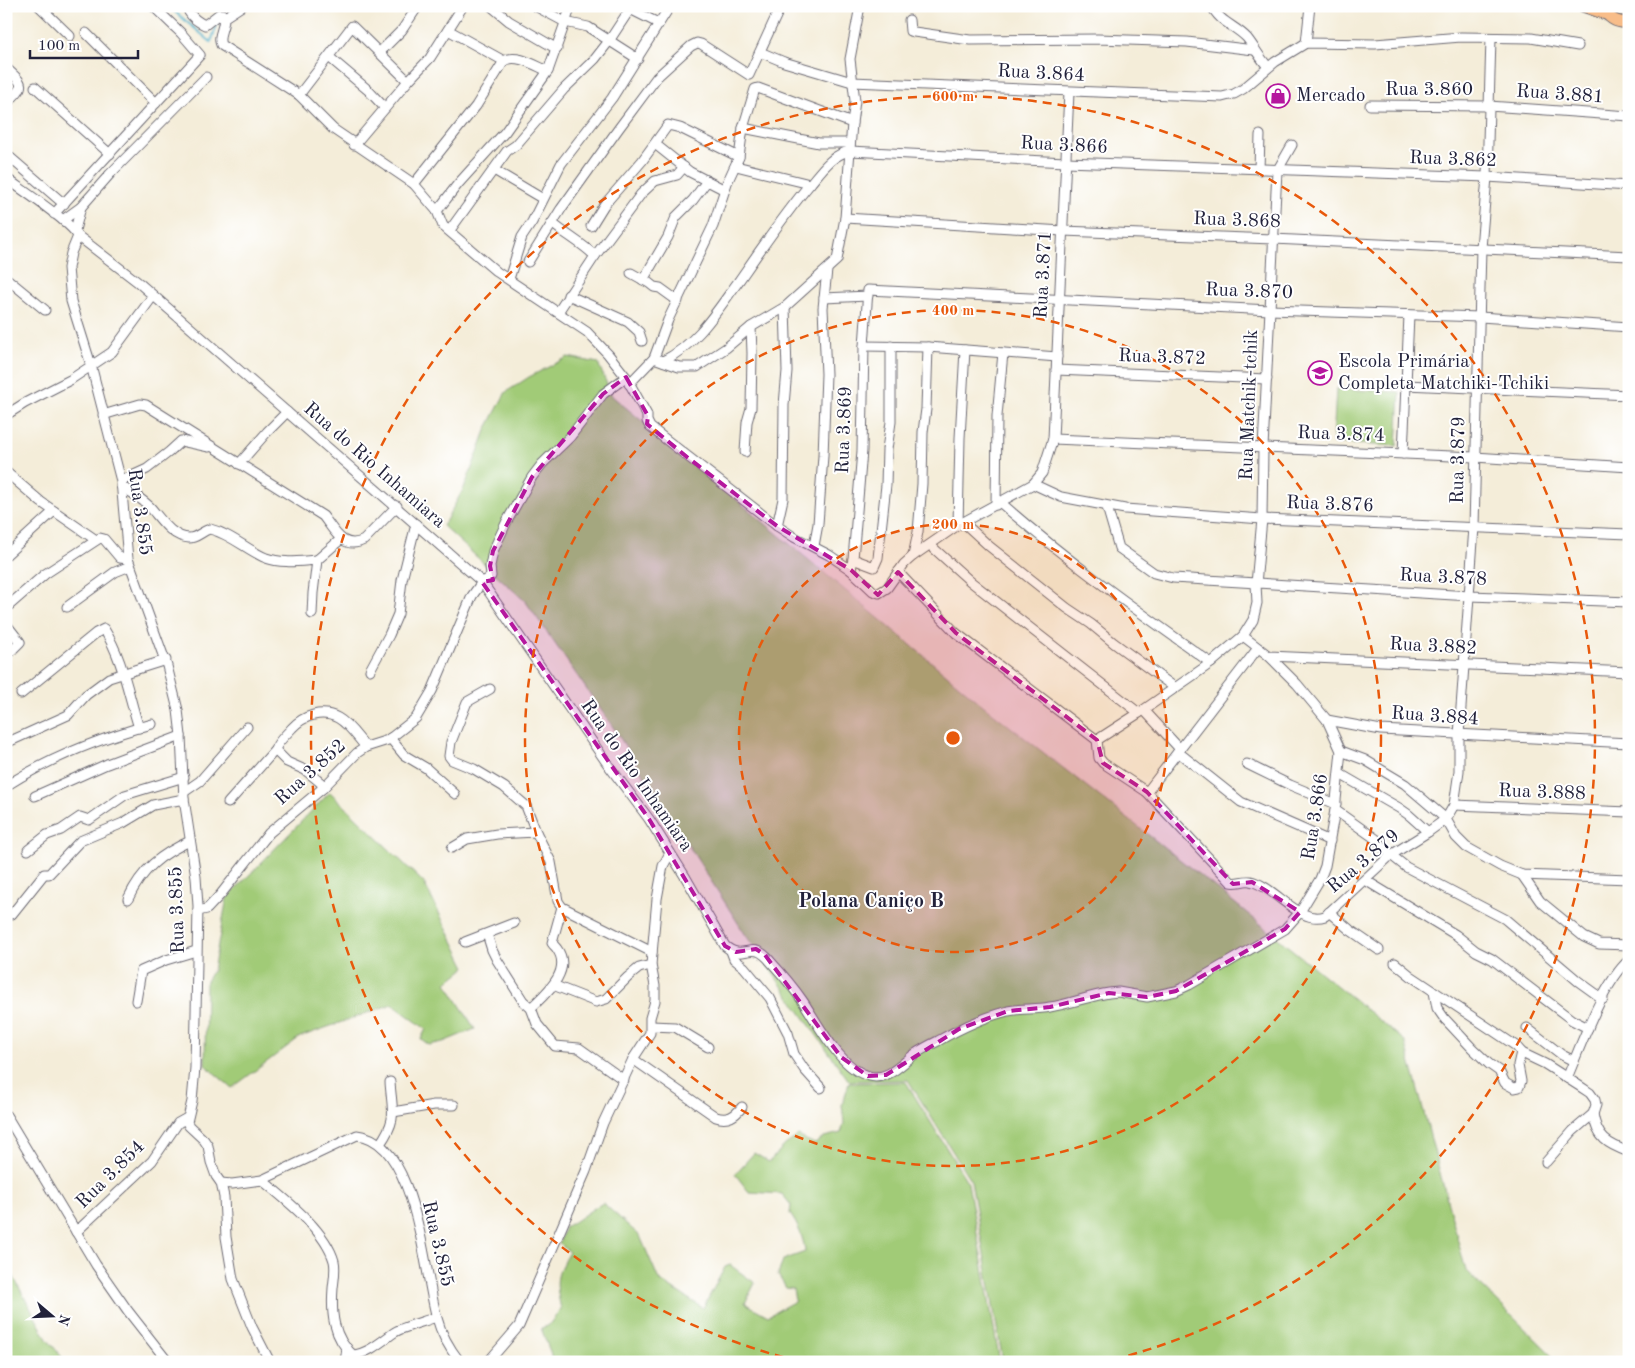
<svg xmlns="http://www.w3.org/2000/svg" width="1635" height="1368" font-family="'Old Standard TT',serif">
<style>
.green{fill:#a1cb77;stroke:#627659}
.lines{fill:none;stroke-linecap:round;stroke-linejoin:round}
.stream{stroke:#4db1cc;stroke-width:2}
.minor-casing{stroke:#6c6972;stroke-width:11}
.major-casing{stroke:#6c6972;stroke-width:13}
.minor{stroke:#fff;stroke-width:9}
.major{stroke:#f8bd89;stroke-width:11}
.marked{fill:#b5179e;fill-opacity:0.2;stroke:#b5179e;stroke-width:4;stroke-dasharray:10 6;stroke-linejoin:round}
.ring{fill:none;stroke:#e8590c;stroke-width:2.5;stroke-dasharray:9 6}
.labels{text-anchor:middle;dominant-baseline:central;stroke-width:4;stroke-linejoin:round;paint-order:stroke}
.street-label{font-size:19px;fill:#22223b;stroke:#fff}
.poi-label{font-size:19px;fill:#22223b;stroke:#fff;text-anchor:start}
.neighbourhood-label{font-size:20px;font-weight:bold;fill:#22223b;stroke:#fff}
.centre{fill:#e8590c;stroke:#fff;stroke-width:2.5}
.ring-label{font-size:15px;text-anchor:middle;font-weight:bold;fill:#e8590c;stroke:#fff;stroke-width:4;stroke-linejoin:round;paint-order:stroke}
</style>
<rect width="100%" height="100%" fill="#fff"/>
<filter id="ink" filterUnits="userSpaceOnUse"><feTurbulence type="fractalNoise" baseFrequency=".02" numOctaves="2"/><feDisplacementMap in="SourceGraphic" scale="10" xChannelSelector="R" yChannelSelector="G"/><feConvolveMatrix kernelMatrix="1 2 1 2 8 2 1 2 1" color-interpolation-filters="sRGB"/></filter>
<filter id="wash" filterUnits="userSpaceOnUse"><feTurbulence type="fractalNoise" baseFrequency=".0096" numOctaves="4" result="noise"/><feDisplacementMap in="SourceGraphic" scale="20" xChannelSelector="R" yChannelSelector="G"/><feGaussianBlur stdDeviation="1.12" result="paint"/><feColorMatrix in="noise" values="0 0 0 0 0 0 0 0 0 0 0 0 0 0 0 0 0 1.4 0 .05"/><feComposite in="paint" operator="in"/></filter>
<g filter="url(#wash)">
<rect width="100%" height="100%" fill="#f4edd9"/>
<g class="green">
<path d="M 1609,6 L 1629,6 L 1629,14 C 1620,16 1613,14 1609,6 Z"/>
<polygon points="568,357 598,363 612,396 984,706 1211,884 1405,1041 1466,1271 1559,1362 1003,1362 971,1181 908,1080 849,1081 745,934 615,730 526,602 443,526 465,486 487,428 506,392 529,377"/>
<polygon points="1336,389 1400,392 1397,446 1333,443"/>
<polygon points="330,792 424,883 466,967 446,983 475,1029 443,1042 429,1045 421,1039 426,1029 392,1004 300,1037 232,1088 205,1065 206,981 213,970 227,898"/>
<path d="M 906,1082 L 968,1183 L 1000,1362 L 554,1362 L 541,1328 L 548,1326 L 561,1309 C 555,1282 555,1276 569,1252 L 559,1243 L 565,1227 C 579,1220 589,1210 603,1203 L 640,1236 L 659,1280 L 703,1308 L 725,1267 L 730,1265 L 755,1283 L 745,1303 L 768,1316 L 795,1301 L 793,1289 L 786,1288 L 778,1275 L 783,1260 L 805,1252 C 804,1239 798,1225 790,1214 L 791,1205 L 782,1194 L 749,1192 L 735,1174 L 754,1153 L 769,1162 L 785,1145 L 798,1136 L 815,1144 L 824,1137 L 841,1133 L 844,1123 L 842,1105 L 849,1083 Z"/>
<polygon points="6,1263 47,1339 66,1362 6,1362"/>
</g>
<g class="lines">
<polyline class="stream" points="168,6 211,42 219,19"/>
</g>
</g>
<g filter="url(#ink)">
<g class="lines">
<g class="minor-casing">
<g id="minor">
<polyline points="39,6 70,36"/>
<path d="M 191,6 L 189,12 C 193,19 198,22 205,25 L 219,14 L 222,14 C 228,25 216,34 221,45 L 299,95 L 333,129 L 414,184 L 437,211 L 443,226 L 497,272 L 587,332 L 608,354 L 626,377 L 647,415 L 647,421 L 650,427 L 777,526 L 794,537 L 829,555 L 851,570 L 873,591 L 879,593 L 887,588 L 904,564 L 913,556 L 958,525 L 1033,484 L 1042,473 L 1053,439 L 1069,92"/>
<polyline points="491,6 509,21 557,49"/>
<polyline points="535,6 565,22 588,27 638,59"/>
<polyline points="624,6 658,23"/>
<path d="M 1212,6 C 1219,22 1236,26 1247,38 C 1254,47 1260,58 1268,67"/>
<polyline points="225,17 242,6"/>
<polyline points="909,20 910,31 914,32 970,40 1098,39 1187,42 1254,50"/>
<polyline points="448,30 504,61"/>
<polyline points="86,33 156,103"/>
<polyline points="1306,43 1310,6"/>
<polyline points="380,52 402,30 418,6"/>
<polyline points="760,52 784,62 852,82 1222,97 1234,94 1243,89 1275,62 1306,43 1375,44 1461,37 1531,38 1578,46"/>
<polyline points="329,57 368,90 385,108"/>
<path d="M 6,68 C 26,86 25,85 6,104"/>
<polyline points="35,87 110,154"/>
<polyline points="299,95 352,26 408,81"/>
<polyline points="1370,105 1489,106 1629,116"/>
<polyline points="743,128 819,143 850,143"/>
<polyline points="655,144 690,172 725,190"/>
<polyline points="354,145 408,81 430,58 463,6"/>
<polyline points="6,154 64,204"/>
<polyline points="736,166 810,184"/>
<polyline points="494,170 543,199"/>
<polyline points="1259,170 1260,135"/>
<polyline points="1277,171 1292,145"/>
<path d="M 6,178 C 22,190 71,222 78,236 L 139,283 L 482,582 L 609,766 L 649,819 L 686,878 L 725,946 C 745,963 751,937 771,962 C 782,974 793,987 802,1000 C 818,1023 840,1069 869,1076 C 888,1081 901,1064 915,1054 C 922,1049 930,1045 938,1041 C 959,1029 984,1017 1008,1011 C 1022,1008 1036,1010 1050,1007 C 1070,1004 1089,996 1109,993 L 1118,992 L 1147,997 L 1176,991 L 1189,985 L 1285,929 L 1300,912 L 1320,879 L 1325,866 L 1335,810 L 1341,751 L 1327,720 L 1297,684 L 1269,656"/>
<path d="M 414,184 L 476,106 L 504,61 C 516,53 536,66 548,71"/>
<polyline points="437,211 458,184 505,132 548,71 571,6"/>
<polyline points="54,214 200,55 181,33 153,6"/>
<polyline points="845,218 1063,231 1273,239 1629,256"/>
<polyline points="63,220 81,207 110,174 206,77"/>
<path d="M 552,223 C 566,235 582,243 595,256"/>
<polyline points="591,226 604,205 642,161 668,125 680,128 739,157"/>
<polyline points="75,230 81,207"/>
<polyline points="450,230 507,151 516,145 564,89 595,59 609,41 630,9"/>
<polyline points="78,236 71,253 68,268 71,301 91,365 121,481 128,559 167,666 178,710 181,736 184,799 196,877 198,906 195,1068 192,1101 187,1122 189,1126 204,1140 208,1146 211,1162 216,1176 221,1183 224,1197 226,1237 233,1279 252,1327 270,1362"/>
<polyline points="528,262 561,209 619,128 657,77 691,46 697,43 701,44 749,75 779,10 778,6"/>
<polyline points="631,273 649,283 654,287 660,288 678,301"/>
<polyline points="6,278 45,310"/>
<polyline points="509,279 522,237 532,222 561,164 612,98 670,6"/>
<polyline points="643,280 668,237 676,217 693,200 707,181"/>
<polyline points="568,295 628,322 639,332 642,341"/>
<polyline points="824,298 868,296"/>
<polyline points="558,312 595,256 641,194 655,181 677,175 684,167"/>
<polyline points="864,346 928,347 1057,357"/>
<polyline points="654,358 679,367 697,367 726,348 751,327 785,307 837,260 845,218 852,123 855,101 850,59 860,6"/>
<path d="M 663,361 C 697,344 716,312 738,282 C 761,249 784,215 810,184 C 821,171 832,154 850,151 L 1066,162 L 1487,177 L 1629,186"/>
<polyline points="1056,370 1267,379"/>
<polyline points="629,384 654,358 668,320 713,226 727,183 739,157 743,128 755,89 758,88 852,123"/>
<polyline points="1406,385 1629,395"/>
<polyline points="6,415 25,403 70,380 112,352 153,296"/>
<path d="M 103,415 L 140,404 L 146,405 L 323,516 C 334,530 343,551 364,540 L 397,506"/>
<polyline points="1053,439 1475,457 1629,467"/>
<polyline points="745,452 747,422 751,408 752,353 751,327"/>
<polyline points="1403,454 1409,315"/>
<polyline points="239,464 267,432 287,412"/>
<polyline points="6,472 41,502 96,540"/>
<polyline points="121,481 147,469 169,452 181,441 209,447"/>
<polyline points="1033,484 1061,497 1125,509 1262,519 1629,534"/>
<path d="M 121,486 C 131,492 142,499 150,507 C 160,518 171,537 189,538 C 197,538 202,531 210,529 C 231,534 247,550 266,558 C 282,564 300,561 317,560 L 313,593 L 312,614"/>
<path d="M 1001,503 C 1067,561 1139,612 1211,663"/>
<polyline points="996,505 997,416 1003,353"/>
<polyline points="1107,507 1119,548 1154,573 1173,578 1470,596 1629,602"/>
<polyline points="964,523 989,546 1067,608 1091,624 1114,643 1174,687"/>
<polyline points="958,525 960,438 965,350"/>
<polyline points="777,526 783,499 784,405 787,371 785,307"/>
<polyline points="930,545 970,581 1139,713"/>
<polyline points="814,546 818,524 823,456 826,374 823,308 827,270"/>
<polyline points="6,555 54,511"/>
<polyline points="913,556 918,532 922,484 923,432 926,409 928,347"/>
<polyline points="853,559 874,567 878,558 886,485 887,449 891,422 891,346"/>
<polyline points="317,560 340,540"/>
<polyline points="851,570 853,559 862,451 864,346 868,290 1270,310 1480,317 1629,327"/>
<polyline points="898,572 956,633 1097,740"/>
<polyline points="67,607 115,572 130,566"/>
<polyline points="6,608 45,574 100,538 104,539 120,558 128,559"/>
<polyline points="6,624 20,642 6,656"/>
<polyline points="1243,636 1269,656 1629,672"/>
<polyline points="370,670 389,635 398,614 402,580 416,524"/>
<polyline points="490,689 467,702 451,742 449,756 452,760 474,769 504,787 526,806 536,832 551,862 558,901 562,907 652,952"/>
<path d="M 21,694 L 96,633 L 104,629 C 123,659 128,694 139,728"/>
<polyline points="1144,710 1180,749"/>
<polyline points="1327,720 1381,730 1629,743"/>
<polyline points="390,738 404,755 426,768 455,794"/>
<path d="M 1097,740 L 1099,758 L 1103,763 L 1147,792 L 1231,882 C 1237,884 1243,880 1250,881 C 1275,886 1299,925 1325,916 L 1391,855 L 1428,832 L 1446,819 L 1454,805 L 1459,771 L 1459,735 L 1474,527 L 1481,248 L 1487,177 L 1491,38"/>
<polyline points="1097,740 1139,713 1211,663 1243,636 1253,620 1257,603 1256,584 1262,519 1263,448 1277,171"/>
<polyline points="6,743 68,715 86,695 109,678 166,660"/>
<polyline points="275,750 287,762 305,770 315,778 321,783 323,788"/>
<polyline points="1341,751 1365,760 1405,784 1446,819 1456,837 1466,847 1500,866 1522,875 1629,879"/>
<polyline points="1178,752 1241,802 1330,841"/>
<polyline points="1247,764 1290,785 1336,804"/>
<polyline points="1340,774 1399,808 1409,815 1428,832"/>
<path d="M 6,786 C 51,757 101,738 152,724"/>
<polyline points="184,792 200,781 247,727"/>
<polyline points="1147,792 1258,648"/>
<polyline points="35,796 107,764 181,736"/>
<path d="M 228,803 L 275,750 C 277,742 286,735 292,728 C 303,716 322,709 338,718 C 349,724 358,738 366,747"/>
<polyline points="1454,805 1629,812"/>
<polyline points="1335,810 1376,839 1391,855 1406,867 1505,919 1578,981 1603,999"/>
<polyline points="452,848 467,839 497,834 536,832"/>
<polyline points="28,850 47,835 61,830 80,817 89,820 125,795 184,777"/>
<polyline points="1522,875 1540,901 1584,937 1599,944 1629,945"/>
<polyline points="1365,880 1456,935 1476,951 1492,959 1572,1020 1588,1028"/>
<path d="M 128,899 C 142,869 161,854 190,841"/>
<polyline points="198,911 207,909 221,894 269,833 323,788 357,753 366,747 388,740 416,718 432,691 472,596 482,582 488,579 491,576 490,566 493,551 507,521 532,477 542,464 570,437 603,394 626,377"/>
<polyline points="1329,912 1350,930 1379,950"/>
<polyline points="12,914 44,874 49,874 80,841 123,823 153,805 184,799"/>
<polyline points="487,934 492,950 497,960 523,1001 531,1008 537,1024 555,1046 579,1048 624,1080"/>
<polyline points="465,942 514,923"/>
<polyline points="731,951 734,959 744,967 770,998 788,1033 794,1054 804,1069 821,1088"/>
<polyline points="1395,963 1411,976 1516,1046 1522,1053 1545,1064 1581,1087 1590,1093 1595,1100 1596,1105 1593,1114 1573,1131 1546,1162"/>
<polyline points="553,985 596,1002 606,999 628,977 639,968 651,965"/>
<polyline points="1434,992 1437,1008 1444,1018 1472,1048 1489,1064 1499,1071 1505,1083 1514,1088 1519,1087 1521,1081 1518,1065 1521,1052"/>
<polyline points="136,1001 141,971 166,960 196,951"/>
<path d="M 531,1008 C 545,994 573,971 557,949 C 556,947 554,946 552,943 L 562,907"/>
<polyline points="651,1026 675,1027 708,1047"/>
<polyline points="1527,1028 1562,1055 1574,1061"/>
<path d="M 633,1059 L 716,1117 C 728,1121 735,1116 742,1107"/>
<path d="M 1567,1078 C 1581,1045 1603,983 1629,960"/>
<polyline points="393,1112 434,1105 454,1105"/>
<path d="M 1593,1114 C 1597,1138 1607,1144 1629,1152"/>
<polyline points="6,1115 96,1265 128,1311 168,1362"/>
<path d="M 380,1144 C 398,1118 392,1112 390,1082"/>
<path d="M 262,1180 C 286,1200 325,1230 334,1261 C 336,1269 334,1279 333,1288 C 331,1313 333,1338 353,1355 C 368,1354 383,1340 395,1332 C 403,1327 426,1321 436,1317"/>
<path d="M 221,1183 L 232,1184 L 262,1180 L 357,1135 C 417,1140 424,1274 437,1318 C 441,1334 450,1349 460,1362"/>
<polyline points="76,1232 152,1161 178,1123 187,1118"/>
<polyline points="345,1362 347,1348"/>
<polyline points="488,1362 519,1326 586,1171 603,1123 633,1059 650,1033 650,1018 655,1001 655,986 651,965 657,899 663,866 670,853"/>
</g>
</g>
<g class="major-casing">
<g id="major">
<polyline points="1583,6 1606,14"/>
<path d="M 1602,6 C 1607,17 1616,24 1629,22"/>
</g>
</g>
<use href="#minor" class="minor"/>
<use href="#major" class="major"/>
</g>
</g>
<path class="marked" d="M 626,377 L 648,416 L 647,424 L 687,457 L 777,526 L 851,570 L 878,595 L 898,572 L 956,633 L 1097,740 L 1103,763 L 1147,792 L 1233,884 L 1252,882 L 1300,912 L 1285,929 L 1176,991 L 1147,997 L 1109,993 L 1050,1007 L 1008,1011 L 959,1029 L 886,1075 L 868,1076 L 841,1057 L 765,955 L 756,949 L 736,952 L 725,946 L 649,819 L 482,582 L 493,580 L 490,566 L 493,551 L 532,477 L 603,394 Z"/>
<circle cx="953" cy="738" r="214" fill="#e8590c" fill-opacity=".12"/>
<g class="ring">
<circle cx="953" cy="738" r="214"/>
<circle cx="953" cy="738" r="428"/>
<path d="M798 1361A642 642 0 1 1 1108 1361"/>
</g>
<defs>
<g id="shop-ring" transform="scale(1.25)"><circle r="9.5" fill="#fff" stroke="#b5179e" stroke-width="1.5"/><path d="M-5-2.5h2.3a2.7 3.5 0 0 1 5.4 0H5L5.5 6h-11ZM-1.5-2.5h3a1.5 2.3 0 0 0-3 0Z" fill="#b5179e"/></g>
<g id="school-ring" transform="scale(1.25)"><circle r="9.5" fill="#fff" stroke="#b5179e" stroke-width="1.5"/><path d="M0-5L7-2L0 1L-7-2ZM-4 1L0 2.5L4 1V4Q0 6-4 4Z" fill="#b5179e"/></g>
</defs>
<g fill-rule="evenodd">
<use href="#shop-ring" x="1278" y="96"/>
<use href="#school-ring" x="1320" y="373"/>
</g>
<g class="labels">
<g class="street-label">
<text transform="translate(1041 74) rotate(3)">Rua 3.864</text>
<text x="1429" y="90">Rua 3.860</text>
<text transform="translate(1560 95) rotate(4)">Rua 3.881</text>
<text transform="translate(1064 146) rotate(3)">Rua 3.866</text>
<text transform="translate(1453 160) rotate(2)">Rua 3.862</text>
<text transform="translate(1237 221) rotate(2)">Rua 3.868</text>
<text transform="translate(1044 275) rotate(-87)">Rua 3.871</text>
<text transform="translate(1249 292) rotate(2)">Rua 3.870</text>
<text transform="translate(1162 358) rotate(2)">Rua 3.872</text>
<text transform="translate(1250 405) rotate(-88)">Rua Matchik-tchik</text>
<text transform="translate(845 430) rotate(-88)">Rua 3.869</text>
<text transform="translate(1341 435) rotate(2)">Rua 3.874</text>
<text transform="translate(1459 460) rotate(-89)">Rua 3.879</text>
<text transform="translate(374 466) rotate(41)">Rua do Rio Inhamiara</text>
<text transform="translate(1330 505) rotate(2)">Rua 3.876</text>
<text transform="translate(139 512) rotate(82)">Rua 3.855</text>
<text transform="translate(1443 578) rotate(3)">Rua 3.878</text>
<text transform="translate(1433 647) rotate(3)">Rua 3.882</text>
<text transform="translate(1435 717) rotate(4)">Rua 3.884</text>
<text transform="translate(311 773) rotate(-42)">Rua 3.852</text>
<text transform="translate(636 776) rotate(55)">Rua do Rio Inhamiara</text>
<text transform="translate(1542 793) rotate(2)">Rua 3.888</text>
<text transform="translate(1316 817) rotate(-81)">Rua 3.866</text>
<text transform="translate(1364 862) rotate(-40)">Rua 3.879</text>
<text transform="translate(178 910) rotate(-92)">Rua 3.855</text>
<text transform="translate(111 1175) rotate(-45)">Rua 3.854</text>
<text transform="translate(437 1244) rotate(77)">Rua 3.855</text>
</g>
<g class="poi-label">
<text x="1296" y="96">Mercado</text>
<text x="1338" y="362">Escola Primária<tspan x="1338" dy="22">Completa Matchiki-Tchiki</tspan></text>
</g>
<g class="neighbourhood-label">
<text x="871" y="902">Polana Caniço B</text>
</g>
</g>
<circle cx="953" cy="738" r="8" class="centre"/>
<g class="ring-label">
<text x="953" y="101">600 m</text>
<text x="953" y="315">400 m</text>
<text x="953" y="529">200 m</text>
</g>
<rect width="1635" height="1368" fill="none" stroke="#fff" stroke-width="25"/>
<g transform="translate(52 1316) rotate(109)" stroke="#ffffff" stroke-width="4" paint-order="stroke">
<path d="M0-4L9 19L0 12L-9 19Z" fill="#22223b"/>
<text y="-8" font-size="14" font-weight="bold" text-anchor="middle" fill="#22223b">N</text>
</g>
<path d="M30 50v8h108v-8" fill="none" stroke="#22223b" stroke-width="2.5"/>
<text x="38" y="50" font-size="15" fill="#22223b" stroke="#ffffff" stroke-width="4" paint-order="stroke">100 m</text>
</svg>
